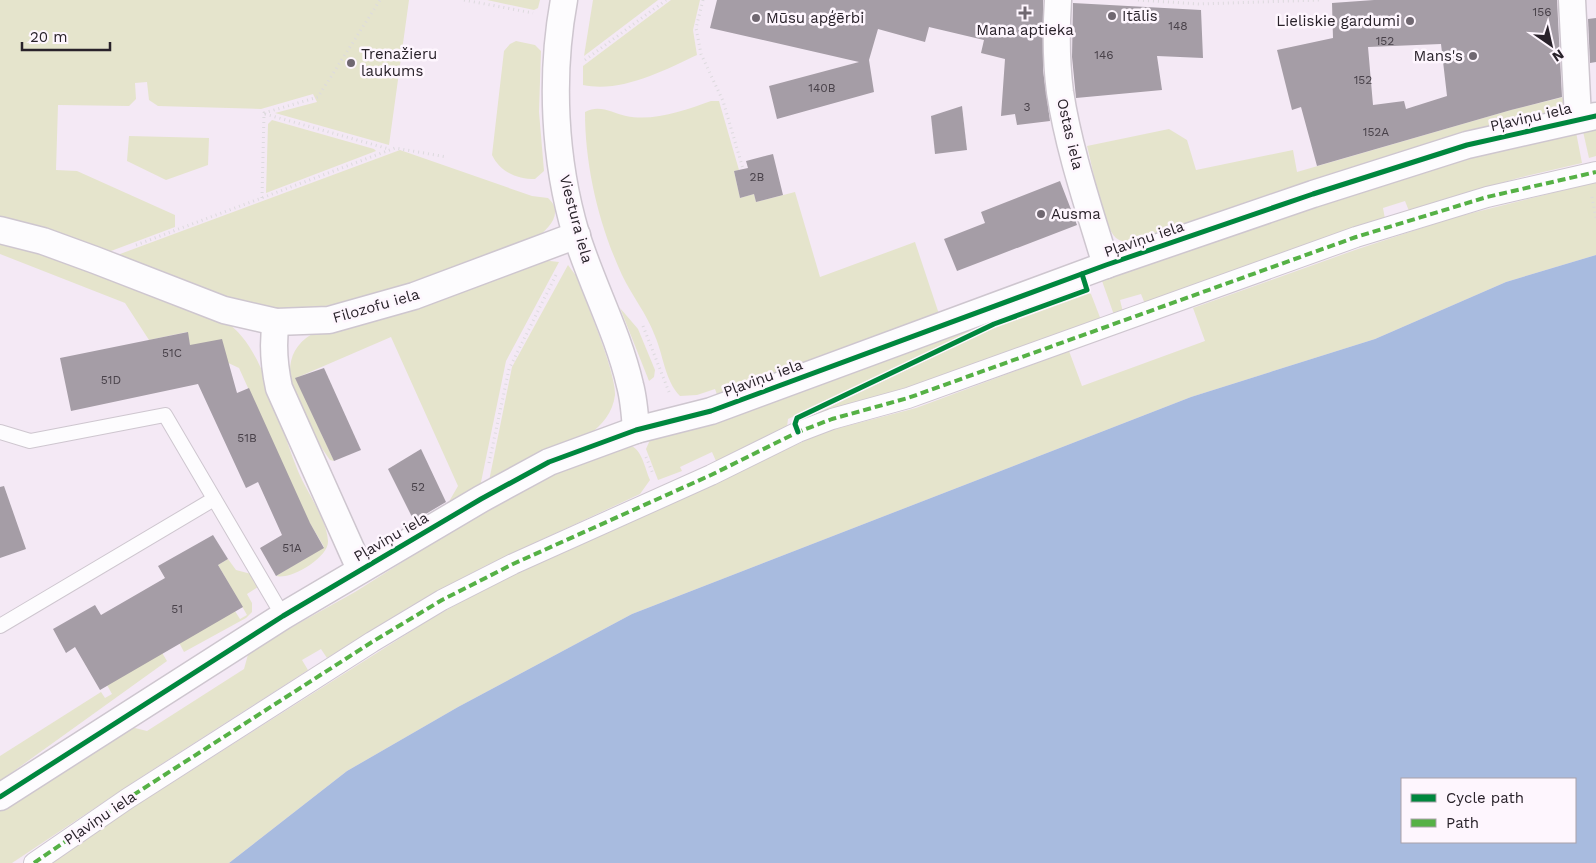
<svg xmlns="http://www.w3.org/2000/svg" width="1596" height="863" font-family="'Work Sans',sans-serif">
<style>
.green{fill:#e5e4cc}
.water{fill:#a8bbdf;fill-rule:evenodd}
.building{fill:#a59da6;fill-rule:evenodd}
.lines{fill:none;stroke-linecap:round;stroke-linejoin:round}
.service-casing{stroke:#cec6cf;stroke-width:16}
.pedestrian-casing{stroke:#cec6cf;stroke-width:22}
.minor-casing{stroke:#cec6cf;stroke-width:29}
.path{stroke:#dddade;stroke-width:3;stroke-dasharray:1 4;stroke-linecap:butt}
.service{stroke:#fdfcfe;stroke-width:14}
.pedestrian{stroke:#fdfcfe;stroke-width:20}
.minor{stroke:#fdfcfe;stroke-width:26}
.quiet{stroke:#56b146;stroke-width:4;stroke-dasharray:8 4;stroke-linecap:butt}
.cycleway-casing{stroke:#fef6fe;stroke-width:8}
.cycleway{stroke:#00873e;stroke-width:5}
.poi-dot{fill:#706871;stroke:#fef6fe;stroke-width:2}
.labels{text-anchor:middle;dominant-baseline:central;stroke-width:5;stroke-linejoin:round;paint-order:stroke}
.number-label{font-size:12px;fill:#484149}
.poi-label{font-size:15px;fill:#29222a;stroke:#fef6fe;text-anchor:start}
.street-label{font-size:15px;fill:#29222a;stroke:#fef6fe}
</style>
<rect width="100%" height="100%" fill="#f4e9f5"/>
<g class="green">
<polygon points="0,0 409,0 389,145 275,113 317,102 313,94 261,109 158,106 149,100 147,82 135,83 136,99 129,106 58,105 56,170 77,171 175,215 175,227 103,254 0,221"/>
<polygon points="487,0 540,0 538,8 534,10"/>
<polygon points="593,0 658,0 584,56"/>
<path d="M 671,0 L 700,0 L 693,30 L 697,55 C 663,71 621,93 583,85 L 583,66 Z"/>
<path d="M 516,41 L 535,45 L 541,51 L 539,112 L 544,171 L 535,179 C 517,179 500,172 492,155 L 504,51 L 510,44 Z"/>
<path d="M 1568,96 L 1564,107 L 1551,114 L 1130,243 C 1125,242 1120,241 1116,238 C 1103,226 1092,165 1087,146 L 1169,129 L 1187,140 L 1196,170 L 1293,150 L 1297,172 L 1511,110 Z"/>
<path d="M 711,101 L 719,101 L 739,170 L 734,171 L 740,198 L 754,194 L 756,202 L 795,192 L 820,277 L 915,242 L 941,320 L 719,400 L 715,389 L 697,395 L 680,396 C 665,381 663,354 655,336 C 647,314 632,296 622,275 C 599,225 585,167 585,112 C 600,104 612,113 626,116 C 653,122 686,110 711,101 Z"/>
<polygon points="272,120 374,149 376,151 266,193 268,124"/>
<polygon points="1596,124 1596,156 1589,158 1582,127"/>
<polygon points="1575,127 1582,163 1518,178 1409,211 1405,201 1383,208 1385,219 1145,304 1141,294 1120,300 1123,312 1114,315 1101,278 1321,199"/>
<polygon points="129,136 209,138 208,165 166,180 127,161"/>
<path d="M 400,150 L 532,196 L 548,198 C 565,213 548,230 534,239 C 448,270 360,311 267,311 L 112,257 Z"/>
<polygon points="1596,182 1596,255 1506,282 1375,339 1191,397 632,614 458,707 347,771 229,863 49,863 140,803 432,618 503,579 824,432 916,408 1069,351 1082,386 1205,341 1193,308 1355,250 1452,218"/>
<path d="M 0,240 L 27,246 L 223,320 C 239,330 248,343 257,360 C 275,395 283,435 298,471 C 306,491 327,519 328,541 C 329,557 291,580 276,576 L 324,547 L 308,520 L 239,368 L 190,345 L 187,332 L 149,340 L 125,303 L 0,254 Z"/>
<path d="M 541,260 L 559,262 L 506,361 L 480,487 L 447,505 L 458,486 L 391,337 L 296,378 L 334,461 L 330,460 C 308,427 263,363 312,334 Z"/>
<path d="M 568,265 L 577,277 C 586,302 616,372 615,395 C 613,412 602,426 588,435 L 489,481 L 512,367 Z"/>
<polygon points="1080,285 1081,290 992,322 788,419 787,427 716,461 712,452 680,467 682,471 658,480 646,449 650,440"/>
<polygon points="1087,292 1091,294 1101,320 917,384 805,419 995,327"/>
<polygon points="620,308 638,329 655,370 654,377 649,381"/>
<path d="M 629,445 C 642,448 645,469 650,480 L 640,494 L 485,566 L 411,606 L 327,658 L 321,649 L 302,660 L 308,670 L 149,772 L 12,863 L 0,863 L 0,809 L 131,727 L 147,731 L 244,669 L 249,651 L 355,592 L 515,491 L 564,465 Z"/>
<polygon points="228,559 236,570 255,575 261,585 247,594 252,603 252,612 246,618 184,652 175,635 235,611 240,619 247,615 218,565"/>
<polygon points="158,646 167,661 0,781 0,756 101,692 105,698 112,694 107,685"/>
</g>
<path class="water" d="M 1596,255 L 1596,863 L 229,863 L 347,771 L 458,707 L 632,614 L 1191,397 L 1375,339 L 1506,282 ZM 1402,779 L 1575,779 L 1575,842 L 1402,842 Z"/>
<g class="building">
<polygon points="717,0 1043,0 1043,70 1050,121 1017,125 1015,114 1001,116 1005,59 981,53 984,40 929,27 925,42 878,29 869,60 874,92 777,119 769,86 859,62 710,28"/>
<path d="M 1374,0 L 1557,0 L 1562,97 L 1511,110 L 1317,166 L 1301,107 L 1292,110 L 1277,50 L 1333,38 L 1332,3 ZM 1441,44 L 1447,96 L 1406,109 L 1404,101 L 1373,105 L 1368,47 Z"/>
<polygon points="1073,3 1201,10 1203,58 1157,56 1162,90 1076,98 1072,57"/>
<polygon points="1596,18 1596,62 1590,63 1588,19"/>
<polygon points="962,106 967,150 935,154 931,116"/>
<polygon points="773,154 783,195 756,202 754,194 740,198 734,171 748,168 746,161"/>
<polygon points="1060,181 1077,225 957,271 944,239 985,223 981,212"/>
<polygon points="188,332 190,345 222,339 237,393 249,388 310,523 324,548 276,576 260,548 282,535 258,482 246,488 198,384 71,411 60,358"/>
<polygon points="324,368 361,450 334,461 295,378"/>
<polygon points="421,449 446,502 414,521 388,469"/>
<polygon points="4,486 26,549 0,558 0,487"/>
<polygon points="213,535 228,559 218,565 243,607 100,690 75,647 66,653 53,629 95,605 101,615 165,578 158,566"/>
</g>
<g class="lines">
<g class="service-casing">
<g id="service">
<polyline points="0,432 30,441 165,415 283,616"/>
<polyline points="0,626 214,499"/>
</g>
</g>
<g class="pedestrian-casing">
<polyline id="pedestrian" points="34,863 127,799 372,642 442,600 513,564 711,475 798,432 832,419 908,398 1356,237 1487,197 1596,172"/>
</g>
<g class="minor-casing">
<g id="minor">
<path d="M 564,0 C 550,76 554,160 576,234 C 592,285 618,333 630,385 C 634,400 635,415 636,430"/>
<path d="M 1058,0 C 1056,31 1056,61 1060,92 C 1069,151 1089,208 1106,265"/>
<polyline points="1572,0 1578,118"/>
<polyline points="0,230 43,241 95,260 224,310 276,322 329,320 414,296 577,235"/>
<path d="M 276,322 C 272,345 274,365 279,388 L 360,569"/>
<polyline points="0,797 283,616 481,499 549,462 636,430 711,411 1106,265 1313,194 1467,145 1596,116"/>
</g>
</g>
<g class="path">
<polyline points="464,0 533,13"/>
<polyline points="703,0 696,28 701,54 723,101 743,169"/>
<polyline points="1138,0 1199,4 1321,0"/>
<polyline points="585,60 666,0"/>
<polyline points="265,114 389,149"/>
<polyline points="1592,197 1596,218"/>
<polyline points="262,198 264,113 318,97 380,0"/>
<polyline points="136,245 395,148 447,157"/>
<polyline points="643,326 669,392"/>
<polyline points="646,457 653,474"/>
<polyline points="489,463 509,369 557,273"/>
</g>
<use href="#service" class="service"/>
<use href="#pedestrian" class="pedestrian"/>
<use href="#minor" class="minor"/>
<polyline class="quiet" points="34,863 127,799 372,642 442,600 513,564 711,475 798,432 832,419 908,398 1356,237 1487,197 1596,172"/>
<g class="cycleway-casing">
<g id="cycleway">
<polyline points="798,432 795,424 797,418 994,324 1087,290 1082,274"/>
<polyline points="0,797 283,616 481,499 549,462 636,430 711,411 1106,265 1313,194 1467,145 1596,116"/>
</g>
</g>
<use href="#cycleway" class="cycleway"/>
</g>
<g class="poi-dot">
<path d="M1022.5 5.5h5v5h5v5h-5v5h-5v-5h-5v-5h5z"/>
<circle cx="1112" cy="16" r="5"/>
<circle cx="756" cy="18" r="5"/>
<circle cx="1410" cy="21" r="5"/>
<circle cx="1473" cy="56" r="5"/>
<circle cx="351" cy="63" r="5"/>
<circle cx="1041" cy="214" r="5"/>
</g>
<g class="labels">
<g class="number-label">
<text x="1542" y="12">156</text>
<text x="1178" y="26">148</text>
<text x="1385" y="41">152</text>
<text x="1104" y="55">146</text>
<text x="1363" y="80">152</text>
<text x="822" y="88">140B</text>
<text x="1027" y="107">3</text>
<text x="1376" y="132">152A</text>
<text x="757" y="177">2B</text>
<text x="172" y="353">51C</text>
<text x="111" y="380">51D</text>
<text x="247" y="438">51B</text>
<text x="418" y="487">52</text>
<text x="292" y="548">51A</text>
<text x="177" y="609">51</text>
</g>
<g class="poi-label">
<text x="1122" y="16">Itālis</text>
<text x="766" y="18">Mūsu apģērbi</text>
<text x="1400" y="21" text-anchor="end">Lieliskie gardumi</text>
<text x="1025" y="30" text-anchor="middle">Mana aptieka</text>
<text x="361" y="54">Trenažieru<tspan x="361" dy="17">laukums</tspan></text>
<text x="1463" y="56" text-anchor="end">Mans's</text>
<text x="1051" y="214">Ausma</text>
</g>
<g class="street-label">
<text transform="translate(1531 117) rotate(-13)">Pļaviņu iela</text>
<text transform="translate(1070 134) rotate(77)">Ostas iela</text>
<text transform="translate(576 219) rotate(75)">Viestura iela</text>
<text transform="translate(1144 239) rotate(-19)">Pļaviņu iela</text>
<text transform="translate(376 306) rotate(-16)">Filozofu iela</text>
<text transform="translate(763 378) rotate(-20)">Pļaviņu iela</text>
<text transform="translate(391 537) rotate(-30)">Pļaviņu iela</text>
<text transform="translate(100 818) rotate(-34)">Pļaviņu iela</text>
</g>
</g>
<rect x="1401" y="778" width="175" height="65" fill="#fef6fe" stroke="#a9a1a9"/>
<rect x="1411" y="794" width="25" height="8" fill="#00873e" stroke="#a9a1a9"/>
<text x="1446" y="803" font-size="15" fill="#29222a">Cycle path</text>
<rect x="1411" y="819" width="25" height="8" fill="#56b146" stroke="#a9a1a9"/>
<text x="1446" y="828" font-size="15" fill="#29222a">Path</text>
<g transform="translate(1551 45) rotate(146)" stroke="#fef6fe" stroke-width="4" paint-order="stroke">
<path d="M0-4L9 19L0 12L-9 19Z" fill="#29222a"/>
<text y="-8" font-size="14" font-weight="bold" text-anchor="middle" fill="#29222a">N</text>
</g>
<path d="M22 42v8h88v-8" fill="none" stroke="#29222a" stroke-width="2.5"/>
<text x="30" y="42" font-size="15" fill="#29222a" stroke="#fef6fe" stroke-width="4" paint-order="stroke">20 m</text>
</svg>
